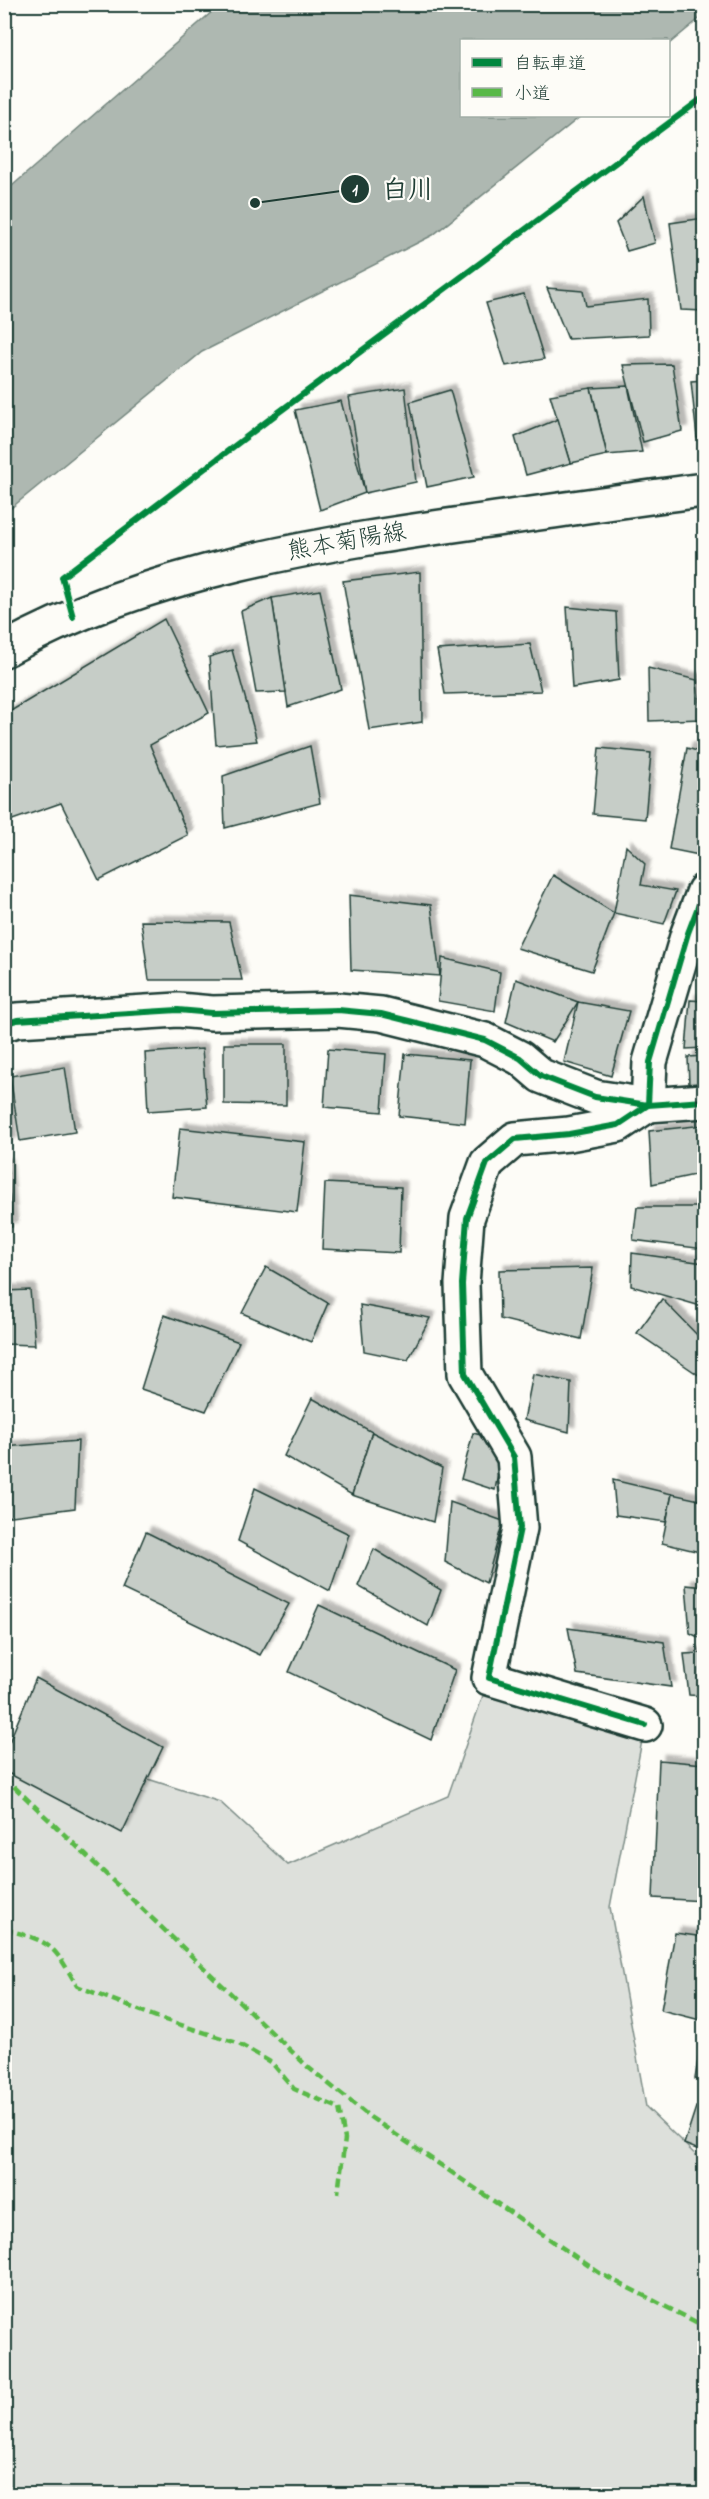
<svg xmlns="http://www.w3.org/2000/svg" width="709" height="2499" font-family="'Indie Flower','Klee One',sans-serif">
<style>
.green{fill:#dde0db;stroke:#7e8e88;stroke-width:1.5}
.water{fill:#aeb8b1;stroke:#75877f;stroke-width:1.5}
.building{fill:#c6cdc7;stroke:#1f3d34;stroke-width:1.5;filter:url(#shadow)}
.lines{fill:none;stroke-linecap:round;stroke-linejoin:round}
.street-casing{stroke:#1f3d34;stroke-width:38}
.secondary-casing{stroke:#1f3d34;stroke-width:38}
.street{stroke:#fdfcf7;stroke-width:33}
.secondary{stroke:#fdfcf7;stroke-width:33}
.quiet{stroke:#58b947;stroke-width:4.5;stroke-dasharray:9 4.5;stroke-linecap:butt}
.cycleway-casing{stroke:#fdfcf7;stroke-width:10}
.cycleway{stroke:#00873e;stroke-width:6}
.labels{text-anchor:middle;dominant-baseline:central;stroke-width:4.5;stroke-linejoin:round;paint-order:stroke}
.street-label{font-size:24px;fill:#1f3d34;stroke:#fdfcf7}
.leader{fill:none;stroke:#1f3d34;stroke-width:2}
.callout-dot{fill:#1f3d34;stroke:#fdfcf7;stroke-width:2}
.mark-label{font-size:18px;text-anchor:middle;font-weight:bold;fill:#fff}
.callout-label{font-size:26px;text-anchor:middle;font-weight:bold;fill:#1f3d34;stroke:#fdfcf7;stroke-width:4.5;stroke-linejoin:round;paint-order:stroke}
</style>
<defs>
<filter id="shadow"><feDropShadow dx="5.5" dy="-5.5" stdDeviation="1.5" flood-color="#0004"/></filter>
</defs>
<rect width="100%" height="100%" fill="#fdfcf7"/>
<filter id="ink" filterUnits="userSpaceOnUse"><feTurbulence type="fractalNoise" baseFrequency=".0167" numOctaves="2"/><feDisplacementMap in="SourceGraphic" scale="12" xChannelSelector="R" yChannelSelector="G"/><feConvolveMatrix kernelMatrix="1 2 1 2 8 2 1 2 1" color-interpolation-filters="sRGB"/></filter>
<g filter="url(#ink)">
<polygon class="green" points="489,1678 645,1725 610,1907 646,2107 704,2163 704,2494 5,2494 5,1772 63,1705 126,1772 220,1802 288,1865 448,1796"/>
<polygon class="water" points="221,4 704,4 704,15 669,44 668,40 462,40 462,116 581,116 433,235 202,352 5,513 5,192"/>
<g class="building">
<polygon points="644,196 655,243 627,251 616,223"/>
<polygon points="704,218 704,311 681,310 670,223"/>
<polygon points="547,288 583,291 586,306 648,299 649,335 568,339"/>
<polygon points="524,294 544,359 506,366 486,303"/>
<polygon points="672,364 682,431 643,442 623,365"/>
<polygon points="704,380 704,438 697,438 691,381"/>
<polygon points="628,386 642,452 607,455 591,388"/>
<polygon points="405,388 416,482 365,493 349,397"/>
<polygon points="591,388 607,455 571,463 550,395"/>
<polygon points="450,390 474,477 427,487 410,402"/>
<polygon points="341,401 365,493 320,510 295,410"/>
<polygon points="558,419 571,463 526,475 515,437"/>
<polygon points="420,572 422,722 369,730 343,581"/>
<polygon points="320,590 341,689 288,707 272,598"/>
<polygon points="272,598 286,692 256,693 241,611"/>
<polygon points="567,607 616,612 619,680 572,688"/>
<polygon points="164,619 209,713 150,745 188,835 99,880 61,803 4,823 4,715"/>
<polygon points="530,644 541,691 445,694 437,650"/>
<polygon points="232,650 257,741 216,745 209,657"/>
<polygon points="648,668 697,680 701,719 649,721"/>
<polygon points="310,746 320,803 225,828 223,776"/>
<polygon points="599,748 651,753 645,819 593,814"/>
<polygon points="687,748 704,753 704,856 669,849"/>
<polygon points="626,846 645,864 641,885 676,891 664,924 614,913"/>
<polygon points="553,875 614,913 592,971 517,948"/>
<polygon points="349,895 431,905 440,976 351,970"/>
<polygon points="141,921 229,922 242,980 149,980"/>
<polygon points="442,958 500,972 495,1011 438,1001"/>
<polygon points="516,979 578,1002 553,1042 506,1022"/>
<polygon points="690,1000 704,1001 704,1048 686,1049"/>
<polygon points="578,1002 629,1011 611,1076 564,1062"/>
<polygon points="224,1044 286,1044 286,1105 224,1104"/>
<polygon points="202,1049 207,1107 148,1111 145,1053"/>
<polygon points="328,1049 386,1054 382,1112 324,1107"/>
<polygon points="405,1054 470,1060 465,1123 399,1116"/>
<polygon points="704,1056 704,1085 689,1085 688,1057"/>
<polygon points="65,1067 75,1132 20,1141 10,1076"/>
<polygon points="9,1108 11,1143 4,1144 4,1109"/>
<polygon points="704,1125 704,1173 652,1184 649,1131"/>
<polygon points="180,1128 305,1142 297,1212 172,1197"/>
<polygon points="4,1164 7,1164 12,1227 4,1229"/>
<polygon points="325,1183 401,1187 399,1253 322,1249"/>
<polygon points="637,1207 704,1207 704,1249 633,1240"/>
<polygon points="632,1253 704,1263 704,1307 631,1286"/>
<polygon points="266,1267 328,1303 311,1342 242,1313"/>
<polygon points="593,1268 581,1339 500,1319 499,1270"/>
<polygon points="30,1290 35,1345 4,1344 4,1291"/>
<polygon points="662,1299 704,1342 704,1368 700,1376 637,1333"/>
<polygon points="360,1305 430,1318 408,1360 364,1351"/>
<polygon points="164,1315 239,1342 206,1411 141,1389"/>
<polygon points="533,1374 571,1382 569,1432 524,1420"/>
<polygon points="312,1398 372,1432 352,1495 284,1456"/>
<polygon points="372,1432 442,1468 433,1522 352,1495"/>
<polygon points="473,1433 504,1441 495,1490 461,1479"/>
<polygon points="78,1441 75,1508 4,1517 4,1447"/>
<polygon points="613,1480 672,1494 666,1522 616,1515"/>
<polygon points="255,1488 349,1534 330,1591 238,1541"/>
<polygon points="672,1494 704,1501 704,1553 662,1543"/>
<polygon points="450,1502 503,1521 486,1583 445,1562"/>
<polygon points="146,1532 289,1604 260,1655 122,1589"/>
<polygon points="374,1549 441,1590 428,1626 358,1586"/>
<polygon points="686,1585 704,1587 704,1640 690,1633"/>
<polygon points="319,1605 455,1670 431,1740 289,1672"/>
<polygon points="568,1628 664,1642 671,1687 577,1674"/>
<polygon points="704,1653 704,1696 689,1695 684,1654"/>
<polygon points="36,1678 163,1747 122,1833 4,1771 4,1754"/>
<polygon points="659,1760 704,1764 704,1901 653,1898"/>
<polygon points="675,1933 704,1937 704,2021 661,2010"/>
<polygon points="700,2047 704,2048 704,2082 695,2079"/>
<polygon points="696,2107 704,2111 704,2152 684,2144"/>
</g>
<g class="lines">
<g class="street-casing">
<g id="street">
<polyline points="4,1024 17,1020 178,1010 212,1013 338,1010 381,1014 485,1040 520,1058 541,1076 595,1097 648,1105 704,1101"/>
<polyline points="645,1725 489,1678 520,1528 514,1457 465,1374 462,1284 467,1218 487,1163 515,1139 569,1134 618,1125 648,1105 650,1062 688,933 704,891"/>
</g>
</g>
<g class="secondary-casing">
<path id="secondary" d="M 4,650 C 150,569 326,543 489,520 C 561,510 632,499 704,490"/>
</g>
<use href="#street" class="street"/>
<use href="#secondary" class="secondary"/>
<g class="quiet">
<polyline points="4,1777 309,2068 370,2117 601,2274 704,2326"/>
<path d="M 4,1929 C 52,1942 53,1944 77,1986 L 159,2018 L 237,2043 L 272,2063 L 294,2089 L 339,2108 L 345,2139 L 338,2193"/>
</g>
<g class="cycleway-casing">
<g id="cycleway">
<polyline points="73,617 62,577 279,412 704,97"/>
<polyline points="4,1024 17,1020 178,1010 212,1013 338,1010 381,1014 485,1040 520,1058 541,1076 595,1097 648,1105 704,1101"/>
<polyline points="645,1725 489,1678 520,1528 514,1457 465,1374 462,1284 467,1218 487,1163 515,1139 569,1134 618,1125 648,1105 650,1062 688,933 704,891"/>
</g>
</g>
<use href="#cycleway" class="cycleway"/>
</g>
</g>
<g class="labels">
<g class="street-label">
<text transform="translate(347 543) rotate(-10)">熊本菊陽線</text>
</g>
</g>
<path class="leader" d="M255 203L355 189"/>
<g class="callout-dot">
<circle cx="255" cy="203" r="6"/>
<circle cx="355" cy="189" r="15"/>
</g>
<g class="mark-label">
<text x="355" y="195">1</text>
</g>
<g class="callout-label">
<text x="408" y="198">白川</text>
</g>
<rect width="709" height="2499" fill="none" stroke="#fdfcf7" stroke-width="24"/>
<rect x="12" y="12" width="685" height="2475" fill="none" stroke="#1f3d34" stroke-width="2" filter="url(#ink)"/>
<rect x="460" y="39" width="210" height="78" fill="#fdfcf7" stroke="#a4b0a9" stroke-width="1.5"/>
<rect x="472" y="58" width="30" height="9" fill="#00873e" stroke="#a4b0a9" stroke-width="1.5"/>
<text x="514" y="69" font-size="18" fill="#1f3d34">自転車道</text>
<rect x="472" y="88" width="30" height="9" fill="#58b947" stroke="#a4b0a9" stroke-width="1.5"/>
<text x="514" y="99" font-size="18" fill="#1f3d34">小道</text>
</svg>
